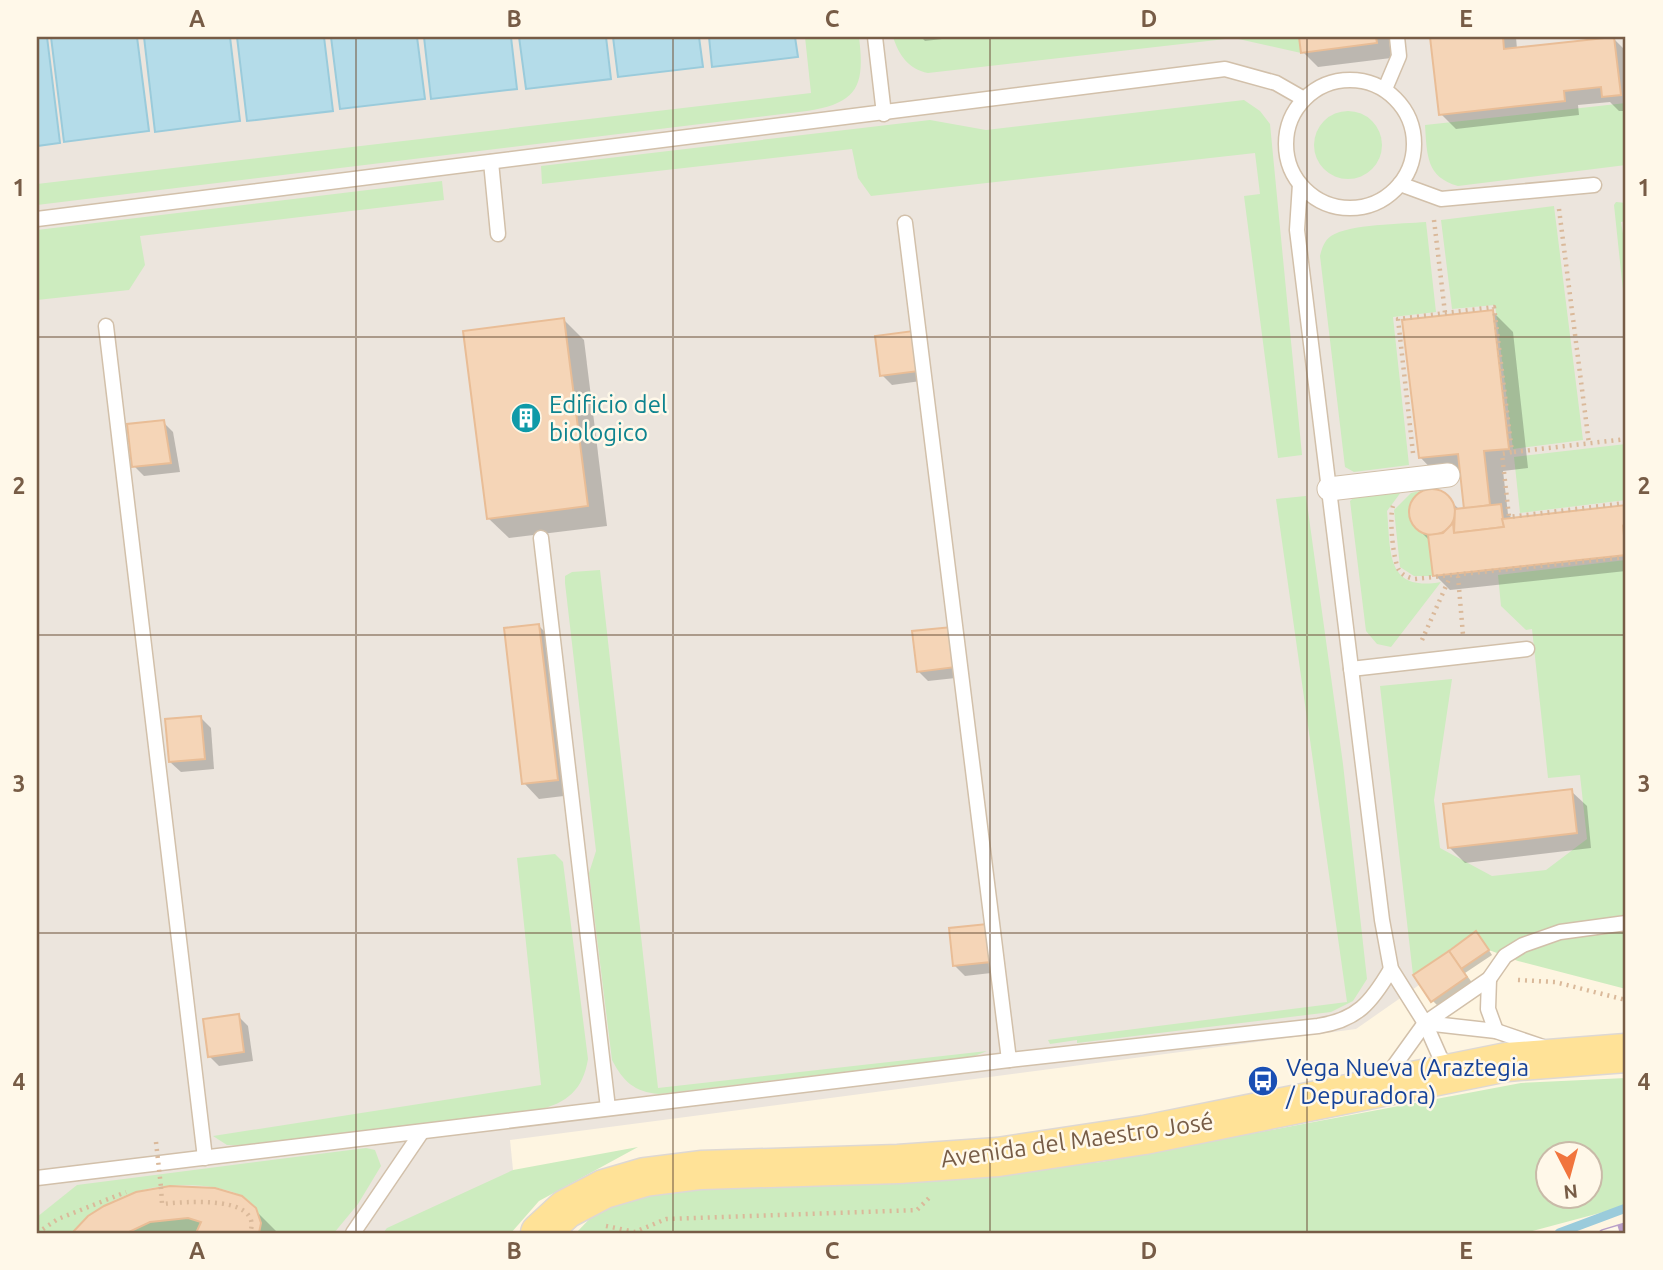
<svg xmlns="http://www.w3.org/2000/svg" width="1663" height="1270" font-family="Ubuntu,sans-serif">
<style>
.industrial{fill:#ece5dd}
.green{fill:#cdecbf;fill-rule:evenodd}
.water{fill:#b4dce9;stroke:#9acbdb;stroke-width:2}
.shadow{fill:#0003}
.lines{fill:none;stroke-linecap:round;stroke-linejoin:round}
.stream{stroke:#9acbdb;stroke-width:9}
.building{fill:#f5d5b7;stroke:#e9bd96;stroke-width:2}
.service-casing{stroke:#d2c0aa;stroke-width:17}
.pedestrian-casing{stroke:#d2c0aa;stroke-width:25}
.primary-casing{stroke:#ded8d3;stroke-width:41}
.path{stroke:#dab99a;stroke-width:4.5;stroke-dasharray:2 5;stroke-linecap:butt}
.service{stroke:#fff;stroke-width:14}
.pedestrian{stroke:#fff;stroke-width:23}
.primary{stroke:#ffe297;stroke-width:38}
.rail-casing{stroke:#b99fc8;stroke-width:8}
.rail{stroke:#fff8e9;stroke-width:5;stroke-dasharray:16;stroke-linecap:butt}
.path-bridge{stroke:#dab99a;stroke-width:4.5;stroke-dasharray:2 5;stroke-linecap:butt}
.grid{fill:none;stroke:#775c46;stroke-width:2;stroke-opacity:0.55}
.labels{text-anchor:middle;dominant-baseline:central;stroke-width:5;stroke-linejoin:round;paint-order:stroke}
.culture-label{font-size:24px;fill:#0d838f;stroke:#fff8e9;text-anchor:start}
.transit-label{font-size:24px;fill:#164399;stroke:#fff8e9;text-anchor:start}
.street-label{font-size:24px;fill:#775c46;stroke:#fff8e9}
.neatline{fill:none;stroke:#775c46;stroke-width:2.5}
.grid-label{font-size:23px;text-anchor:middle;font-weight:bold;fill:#775c46}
</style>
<rect width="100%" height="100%" fill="#fef5e1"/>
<polygon class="industrial" points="37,37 1626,37 1626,987 1489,950 1461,969 1467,977 1431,1002 1419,985 1356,1029 510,1140 513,1170 483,1197 466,1233 37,1233"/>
<g class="green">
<path d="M 805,37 L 859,37 C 865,86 858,103 807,111 L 37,205 L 37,184 L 811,93 Z"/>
<path d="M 893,37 L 1299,37 L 1301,53 L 1234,38 L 928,73 C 908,69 899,55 893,37 Z"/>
<polygon points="1244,100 1260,111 1270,124 1302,455 1278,458 1244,196 1260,194 1255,153 871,196 858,178 852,149 542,184 541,166 930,120 986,130"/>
<path d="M 1626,103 L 1626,165 L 1458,186 C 1426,177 1427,155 1425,125 Z"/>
<circle cx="1348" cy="145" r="34"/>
<polygon points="442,181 444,200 140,236 145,265 129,290 37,300 37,230"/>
<polygon points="1616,202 1626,203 1626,221 1621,222 1626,251 1626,319 1614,205"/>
<polygon points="1554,206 1583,440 1513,449 1495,305 1452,309 1441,220"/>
<path d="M 1426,222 L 1436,312 L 1393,317 L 1409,465 L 1354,472 L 1345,467 L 1320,256 C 1322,248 1324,241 1331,236 C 1349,224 1402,224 1426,222 Z"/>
<polygon points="1626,444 1626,500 1520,513 1514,457"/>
<path d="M 1404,488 L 1387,511 C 1391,551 1385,592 1441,582 L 1391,647 L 1377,644 L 1366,631 L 1350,501 L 1359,493 Z"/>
<path d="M 1429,489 C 1413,495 1406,507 1411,523 L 1428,535 L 1434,576 L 1414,576 L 1400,567 L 1394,510 L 1411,493 Z"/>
<polygon points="1306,496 1343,764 1367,979 1353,1001 1331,1012 1077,1043 1077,1040 1050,1044 1048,1040 1347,1002 1276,499"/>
<polygon points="1626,560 1626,989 1518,961 1489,950 1476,931 1413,975 1380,686 1452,679 1434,800 1440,848 1492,876 1546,870 1587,839 1580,775 1548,778 1532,629 1526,630 1501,606 1498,575"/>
<path d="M 600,570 L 658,1088 L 987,1051 L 972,1057 L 659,1094 C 634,1092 623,1081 612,1060 L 589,873 L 596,851 L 565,583 L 565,576 L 572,572 Z"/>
<path d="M 555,854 L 563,862 L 588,1059 C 583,1090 567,1103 538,1110 L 252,1146 L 227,1145 L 213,1136 L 541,1085 L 517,858 Z"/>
<path d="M 1626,1078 L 1626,1206 L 1525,1233 L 576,1233 L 601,1207 L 696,1185 L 896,1182 L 1101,1162 L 1521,1083 ZM 1548,1154 L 1590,1154 L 1590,1196 L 1548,1196 Z"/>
<polygon points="638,1147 539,1201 511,1233 383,1233 387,1228 513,1170"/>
<path d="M 366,1148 L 375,1150 L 381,1166 L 358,1204 L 334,1233 L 259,1233 C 271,1181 183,1182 151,1188 C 122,1194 91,1209 72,1233 L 37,1233 L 37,1217 L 77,1185 Z"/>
<polygon points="188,1218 201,1222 196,1233 127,1233 150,1222"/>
</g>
<g class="water">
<polygon points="37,37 47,37 60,143 37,146"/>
<polygon points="51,37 137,37 149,131 64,142"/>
<polygon points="144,37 230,37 240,121 155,132"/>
<polygon points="237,37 324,37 333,111 247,121"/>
<polygon points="331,37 417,37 425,99 340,109"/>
<polygon points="424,37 511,37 517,89 431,99"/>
<polygon points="519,37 606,37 611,79 526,89"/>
<polygon points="613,37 699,37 703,67 618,77"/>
<polygon points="709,37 795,37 798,57 712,67"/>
</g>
<g class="shadow">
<polygon points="921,37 959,37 925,41"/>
<polygon points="1301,37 1389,37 1391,58 1318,67 1303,52"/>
<polygon points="1432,37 1516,37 1517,49 1613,38 1626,51 1626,111 1619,111 1610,102 1578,105 1579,115 1456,129 1441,114"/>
<polygon points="1493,312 1513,332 1528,468 1503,471 1508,514 1514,520 1626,507 1626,571 1450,590 1435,575 1431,542 1417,528 1411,516 1417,497 1429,491 1442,493 1460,510 1466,510 1462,475 1440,478 1420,457"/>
<polygon points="564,320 584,340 607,526 509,538 488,518"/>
<polygon points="877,338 928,380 892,385 882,375"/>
<polygon points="163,422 173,432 180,472 144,476 134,466"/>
<polygon points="539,626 554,641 572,795 539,799 524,783"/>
<polygon points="961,639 965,677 928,681 918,671"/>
<polygon points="201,718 211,728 214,769 181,772 170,762"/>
<polygon points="1571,791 1587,806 1591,848 1465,863 1450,848"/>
<polygon points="986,926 1000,972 965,976 955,966"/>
<polygon points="1481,938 1492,955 1465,973 1476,988 1442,1010 1432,1000"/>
<polygon points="238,1016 248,1026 253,1061 219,1066 209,1056"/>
<polygon points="255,1210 278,1233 75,1233 78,1228"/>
</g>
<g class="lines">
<polyline class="stream" points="1559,1233 1626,1208"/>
</g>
<g class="building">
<polygon points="1299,37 1376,37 1377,43 1301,53"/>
<polygon points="1430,37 1503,37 1504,49 1614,37 1621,95 1602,97 1601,87 1564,91 1565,101 1439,115"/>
<polygon points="1493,310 1509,449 1484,451 1490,505 1464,509 1458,454 1419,458 1402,320"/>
<polygon points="564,318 588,506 487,519 463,331"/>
<polygon points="913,331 919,371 880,376 875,336"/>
<polygon points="164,420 171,463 132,467 127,424"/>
<circle cx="1432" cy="512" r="23"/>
<polygon points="1501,504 1504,527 1454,533 1455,509"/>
<polygon points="1626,505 1626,520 1623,526 1626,555 1433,576 1428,535 1443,533 1453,523 1454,533 1504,527 1502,519"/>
<polygon points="539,624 558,780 522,784 504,628"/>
<polygon points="952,627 956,667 917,672 912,631"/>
<polygon points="201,716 205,759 169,762 165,719"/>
<polygon points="1572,789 1577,833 1448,848 1443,804"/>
<polygon points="987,924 991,962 953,966 949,928"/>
<polygon points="1476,931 1489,950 1461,969 1449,951"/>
<polygon points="1449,951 1467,977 1431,1002 1413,975"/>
<polygon points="239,1014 244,1052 208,1057 203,1019"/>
<polygon points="170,1186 215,1188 242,1196 256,1208 261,1223 259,1233 196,1233 201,1222 188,1218 150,1222 127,1233 72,1233 88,1216 104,1206 136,1192"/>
</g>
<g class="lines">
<g class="service-casing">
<g id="service">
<polyline points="875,37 884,114"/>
<circle cx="1350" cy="144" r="64"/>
<polyline points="1385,89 1399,56 1397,37"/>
<polyline points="491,162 498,234"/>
<polyline points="1300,184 1297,230 1382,920 1391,969 1425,1023 1440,1057 1452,1070"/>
<polyline points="1400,184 1441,199 1594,185"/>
<polyline points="37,219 1225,69 1276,83 1304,99"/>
<polyline points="905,223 1009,1060"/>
<polyline points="106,326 205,1158"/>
<polyline points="541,538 608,1108"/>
<polyline points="1351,669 1527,649"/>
<polyline points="1489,979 1488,1009 1496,1031"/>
<polyline points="1425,1023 1496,1031 1543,1047"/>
<polyline points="1384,1080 1425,1023 1489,979 1505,956 1523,945 1560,932 1626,923"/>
<path d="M 37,1178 L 1009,1060 L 1318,1026 C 1357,1020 1371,1003 1391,969"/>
<polyline points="353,1233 421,1133"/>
</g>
</g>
<g class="pedestrian-casing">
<polyline id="pedestrian" points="1329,489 1448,475"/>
</g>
<g class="primary-casing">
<polyline id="primary" points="540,1233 566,1209 604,1189 645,1177 701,1170 898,1164 998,1157 1144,1135 1507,1062 1626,1053"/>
</g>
<g class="path">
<polyline points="1559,209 1589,444"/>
<polyline points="1434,220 1445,313"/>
<polyline points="1514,452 1626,439"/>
<polyline points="1413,453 1398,319 1494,307 1512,452 1502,454 1509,517 1626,503"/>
<path d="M 1393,506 C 1389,518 1393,560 1399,570 C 1403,576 1408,577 1414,579 L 1626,557"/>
<polyline points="1458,576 1463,635"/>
<polyline points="1422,640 1450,577"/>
<polyline points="1518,980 1555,982 1626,1000"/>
<path d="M 161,1187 L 162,1204 C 182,1202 264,1194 250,1233"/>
<polyline points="606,1226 635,1232 666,1219 917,1210 931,1196"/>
<polyline points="37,1233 58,1219 126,1192"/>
</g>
<use href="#service" class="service"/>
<use href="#pedestrian" class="pedestrian"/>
<use href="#primary" class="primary"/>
<g class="rail-casing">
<polyline id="rail" points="1603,1233 1626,1226"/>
</g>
<use href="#rail" class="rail"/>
<polyline class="path-bridge" points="156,1142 161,1187"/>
</g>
<path class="grid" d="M 356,37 L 356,1233M 673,37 L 673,1233M 990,37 L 990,1233M 1307,37 L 1307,1233M 37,337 L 1626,337M 37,635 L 1626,635M 37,933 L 1626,933"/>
<defs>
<g id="building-disc" transform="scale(1.575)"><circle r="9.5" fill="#0f9aa8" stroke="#fff8e9"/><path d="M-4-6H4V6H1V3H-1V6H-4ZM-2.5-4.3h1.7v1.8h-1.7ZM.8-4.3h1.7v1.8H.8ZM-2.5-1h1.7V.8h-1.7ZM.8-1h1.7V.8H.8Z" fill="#fff"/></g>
<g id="bus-disc" transform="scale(1.575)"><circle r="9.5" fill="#1a4fb4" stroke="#fff8e9"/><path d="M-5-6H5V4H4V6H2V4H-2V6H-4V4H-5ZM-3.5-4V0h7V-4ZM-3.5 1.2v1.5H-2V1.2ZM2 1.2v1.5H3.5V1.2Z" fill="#fff"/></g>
</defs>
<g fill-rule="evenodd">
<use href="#building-disc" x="526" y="418"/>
<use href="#bus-disc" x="1263" y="1081"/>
</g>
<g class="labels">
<g class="culture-label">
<text x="549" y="404">Edificio del<tspan x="549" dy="28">biologico</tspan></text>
</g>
<g class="transit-label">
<text x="1286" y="1067">Vega Nueva (Araztegia<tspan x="1286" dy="28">/ Depuradora)</tspan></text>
</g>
<g class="street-label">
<text transform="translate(1077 1140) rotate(-8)">Avenida del Maestro José</text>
</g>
</g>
<rect width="1663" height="1270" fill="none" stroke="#fff8e9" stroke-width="77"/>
<g transform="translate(1569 1175) rotate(174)"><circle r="33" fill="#fff8e9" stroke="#c9baa8" stroke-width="2"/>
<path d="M0-5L12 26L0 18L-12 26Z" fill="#f1753d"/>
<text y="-10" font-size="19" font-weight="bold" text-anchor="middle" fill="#775c46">N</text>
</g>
<rect x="38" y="38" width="1586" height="1194" class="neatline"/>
<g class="grid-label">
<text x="197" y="27">A</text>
<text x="514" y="27">B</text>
<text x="832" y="27">C</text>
<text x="1149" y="27">D</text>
<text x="1466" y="27">E</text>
<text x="19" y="196">1</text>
<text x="1644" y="196">1</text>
<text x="19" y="494">2</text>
<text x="1644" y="494">2</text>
<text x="19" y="792">3</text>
<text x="1644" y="792">3</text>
<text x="19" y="1090">4</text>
<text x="1644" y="1090">4</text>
<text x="197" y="1259">A</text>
<text x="514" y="1259">B</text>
<text x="832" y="1259">C</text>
<text x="1149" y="1259">D</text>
<text x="1466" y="1259">E</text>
</g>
</svg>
